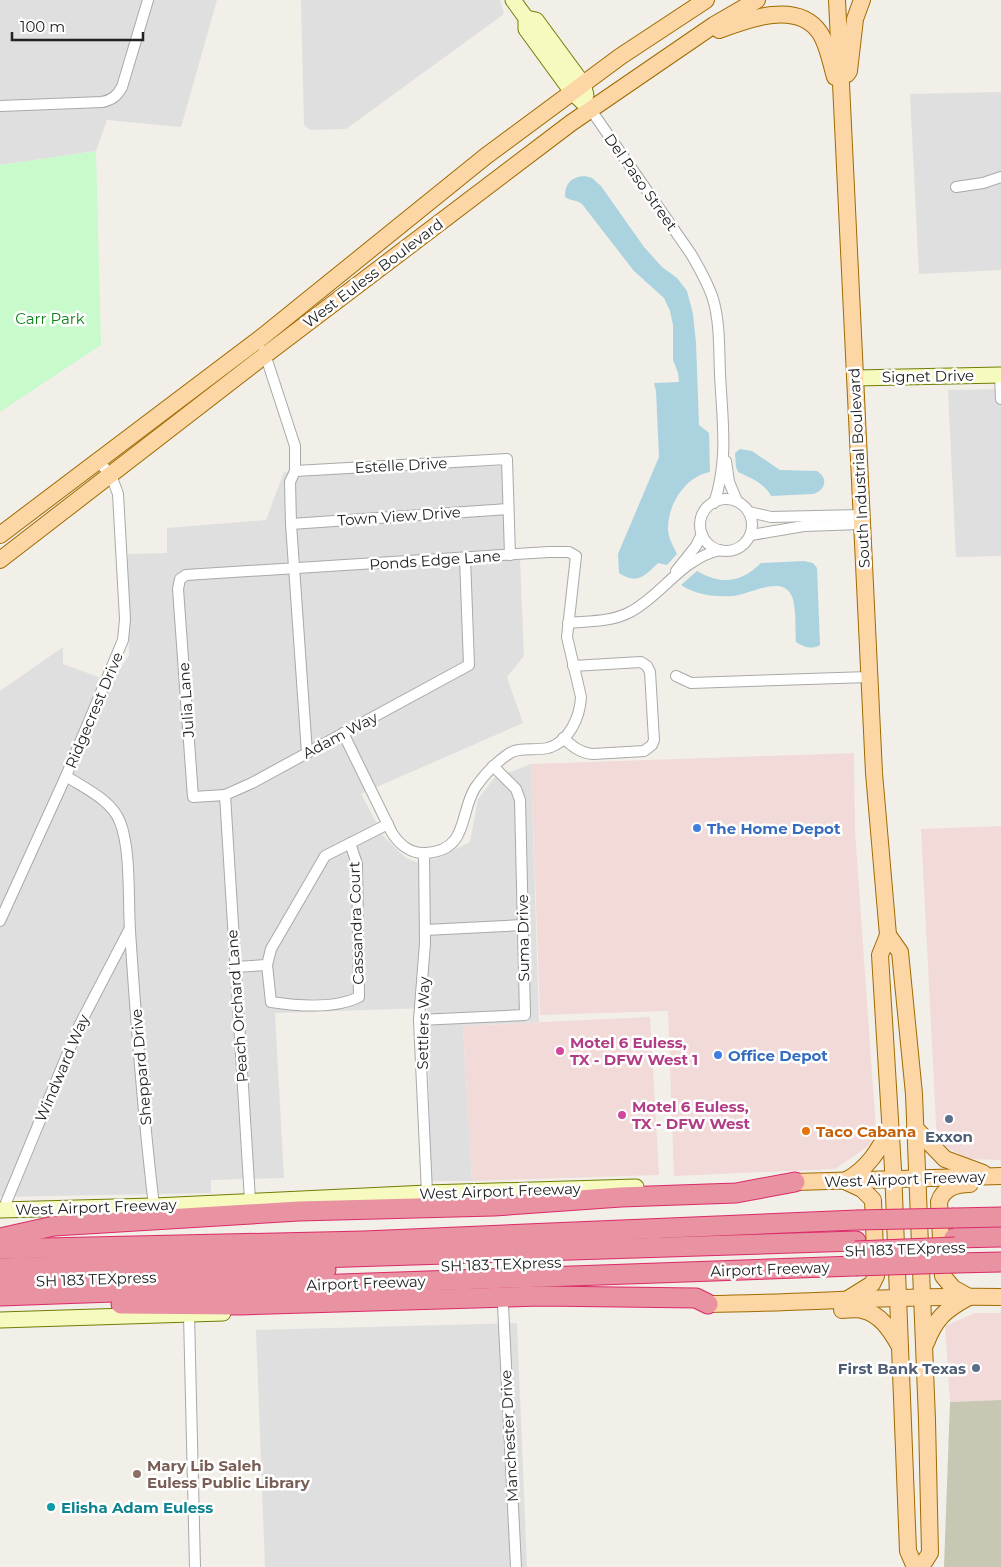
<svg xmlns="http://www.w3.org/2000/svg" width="1001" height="1567" font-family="Montserrat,sans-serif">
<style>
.residential{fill:#e0dfdf}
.commercial{fill:#f2dad9}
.construction{fill:#c7c7b4}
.park{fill:#c8facc}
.water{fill:#aad3df}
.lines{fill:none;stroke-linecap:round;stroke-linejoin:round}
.street-casing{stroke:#a9a9a9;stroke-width:12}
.secondary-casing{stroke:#707d05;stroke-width:17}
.primary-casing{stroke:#a06b00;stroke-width:18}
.highway-casing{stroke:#dc2a67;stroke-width:21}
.street{stroke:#fff;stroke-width:10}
.secondary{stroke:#f7fabf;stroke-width:15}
.primary{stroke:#fcd6a4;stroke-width:16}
.highway{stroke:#e892a2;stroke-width:19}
.highway-bridge-casing{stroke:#dc2a67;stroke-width:21;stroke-linecap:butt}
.highway-bridge{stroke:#e892a2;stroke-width:19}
.shop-dot{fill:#3f7fe0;stroke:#fff;stroke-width:2}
.hotel-dot{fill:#d1479c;stroke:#fff;stroke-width:2}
.service-dot{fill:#5c6f8a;stroke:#fff;stroke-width:2}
.food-dot{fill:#e8710a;stroke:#fff;stroke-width:2}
.education-dot{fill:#8d6e63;stroke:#fff;stroke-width:2}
.culture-dot{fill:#0f9aa8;stroke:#fff;stroke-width:2}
.labels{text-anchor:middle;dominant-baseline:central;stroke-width:5;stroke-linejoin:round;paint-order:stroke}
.street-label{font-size:15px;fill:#222;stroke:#fff}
.park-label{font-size:15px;fill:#0c8416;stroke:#fff}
.shop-label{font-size:15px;font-weight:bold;fill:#366cbe;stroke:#fff;text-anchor:start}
.hotel-label{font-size:15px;font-weight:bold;fill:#b23c85;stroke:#fff;text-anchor:start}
.food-label{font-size:15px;font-weight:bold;fill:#c56008;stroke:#fff;text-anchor:start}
.service-label{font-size:15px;font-weight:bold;fill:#4e5e75;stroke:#fff}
.education-label{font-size:15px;font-weight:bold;fill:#785e54;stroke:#fff;text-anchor:start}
.culture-label{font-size:15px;font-weight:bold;fill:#0d838f;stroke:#fff;text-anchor:start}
</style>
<rect width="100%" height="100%" fill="#f2efe9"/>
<g class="residential">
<polygon points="0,0 217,0 181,127 107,120 96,151 0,165"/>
<polygon points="301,0 500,0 504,14 346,129 310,130 304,125"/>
<polygon points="1001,92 1001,270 919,274 910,94"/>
<polygon points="1001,389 1001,556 956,557 948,390"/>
<polygon points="503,466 507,560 520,560 524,656 507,677 523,723 361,794 384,837 406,858 416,862 436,859 470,842 478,799 494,778 531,764 539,1022 463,1026 472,1181 431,1181 427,1008 275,1013 284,1178 211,1180 211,1193 0,1197 0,691 63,647 63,664 112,682 129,655 128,554 167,553 167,528 266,520 284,472"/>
<polygon points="517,1323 527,1567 265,1567 256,1330"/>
</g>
<g class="commercial">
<polygon points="854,753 855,831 876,1130 870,1145 835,1169 674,1176 668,1011 540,1015 531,764"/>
<polygon points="1001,826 1001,1160 968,1159 937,1142 921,829"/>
<polygon points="650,1017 659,1175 472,1181 463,1026"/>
<polygon points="975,1313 1001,1313 1001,1400 950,1402 945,1326"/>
</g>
<polygon class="construction" points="1001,1400 1001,1567 944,1567 950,1402"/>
<polygon class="park" points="96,151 101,345 0,412 0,165"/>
<g class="water">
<path d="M 585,176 L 592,178 L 601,186 L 644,247 L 662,267 L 677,278 L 687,291 L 693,314 L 696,343 L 699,425 L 709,433 L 710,472 C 686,476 668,504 668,528 C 668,538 673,545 677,554 L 667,565 L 658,563 C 645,576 637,585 619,573 L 618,554 L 659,457 L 656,391 L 654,383 L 679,382 L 678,373 L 673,360 L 673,325 L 670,311 L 664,298 L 634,271 L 582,204 C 577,200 571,201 565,197 C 565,183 571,177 585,176 Z"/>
<path d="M 740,449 L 752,451 L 780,470 L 817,471 C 829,478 825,491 813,494 L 771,496 C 763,482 752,479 738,472 L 736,467 L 735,453 Z"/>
<path d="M 804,561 L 813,563 L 817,568 L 820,645 C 812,650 803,647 796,642 C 795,630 797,602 790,593 C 779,576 748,595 733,596 C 715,597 696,595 681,585 L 697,571 C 721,585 741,583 761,563 Z"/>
</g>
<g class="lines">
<g class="street-casing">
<g id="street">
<path d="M 0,106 L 102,102 C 112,100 117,96 122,87 L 148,0"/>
<path d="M 591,110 L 691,254 C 699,268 708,283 713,299 C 720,322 719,350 720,374 C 722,417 729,461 714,503"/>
<polyline points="956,187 983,183 1001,177"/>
<polyline points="264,351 295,446 295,471 290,482 291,524 307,753"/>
<polyline points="1000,375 1001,399"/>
<polyline points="726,461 729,482 737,501"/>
<polyline points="295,471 507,459 510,555"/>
<circle cx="726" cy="525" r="26"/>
<polyline points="749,512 771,517 861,515"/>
<polyline points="291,524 508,509"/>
<polyline points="751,535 804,526 861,524"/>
<polyline points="676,571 696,546 702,534"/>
<path d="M 568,623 C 590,621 613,622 632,611 C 663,594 681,559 720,550"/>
<polyline points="676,676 691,683 869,677"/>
<path d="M 563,738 C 572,746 580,753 593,754 L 644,751 L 652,745 L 654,740 L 650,672 L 647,666 L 641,662 L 573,666"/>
<path d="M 66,776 C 84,788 112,800 120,822 C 131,849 128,900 130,931 C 136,1022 143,1114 154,1206"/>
<path d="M 225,795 L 193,797 L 178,589 L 180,579 L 186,575 L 549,552 L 569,552 L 576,556 L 567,637 L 581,697 C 580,717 569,742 548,748 C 534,751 518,746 507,755 C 494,764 484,775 475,788 C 459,814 469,850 426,853 C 410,854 400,845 392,833 L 343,733"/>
<path d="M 350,843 L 357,864 L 359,997 C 335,1009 297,1006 271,1002 L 267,965 L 271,949 L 325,856 L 388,824"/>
<polyline points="424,853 425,943 419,1020 427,1193"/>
<polyline points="0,921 66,776 123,640 125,619 118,494 111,475 98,461"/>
<polyline points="425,930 523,925"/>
<polyline points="235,967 267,965"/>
<polyline points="419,1020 525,1015 520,800 516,789 493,766"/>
<polyline points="250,1200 225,795 252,783 469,665 465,558"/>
<polyline points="3,1210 79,1026 129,930"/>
<polyline points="503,1305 516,1567"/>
<polyline points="189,1315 195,1567"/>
</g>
</g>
<g class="secondary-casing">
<g id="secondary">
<polyline points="513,0 526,18 526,29 572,92 591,110"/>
<polyline points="526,18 536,20 583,84 586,95"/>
<polyline points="855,378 1001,375"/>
<polyline points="0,1210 154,1206 427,1193 636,1187"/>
<polyline points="0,1320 223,1313"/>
</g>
</g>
<g class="primary-casing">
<g id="primary">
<polyline points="837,0 874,773 888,935 900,952 914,1094 927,1420 930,1553 921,1567"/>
<path d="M 719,30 C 748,19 798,0 820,33 C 828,45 831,64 835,77"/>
<polyline points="847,74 849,71 855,19 862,0"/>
<polyline points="0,535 262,337 486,156 621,56 706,0"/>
<polyline points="0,560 264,356 571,123 714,25 757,0"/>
<polyline points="888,935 880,955 893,1169 908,1551 915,1567"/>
<polyline points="915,1128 945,1159 983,1173"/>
<path d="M 845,1181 C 867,1169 879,1151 889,1129"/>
<polyline points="795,1182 1001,1176"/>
<polyline points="847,1182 862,1189 873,1200 876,1276 872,1284 848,1299"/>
<path d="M 969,1297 L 953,1288 L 943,1276 L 939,1202 C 943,1188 957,1184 970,1184"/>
<path d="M 708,1304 C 805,1303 903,1295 1001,1297"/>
<path d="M 842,1310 C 848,1310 856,1308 862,1310 C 880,1313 891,1331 899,1345"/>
<path d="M 926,1343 C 935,1319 945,1310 967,1298"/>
</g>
</g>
<g class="highway-casing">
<g id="highway">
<polyline points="954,1218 1001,1217"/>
<polyline points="0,1238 54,1226 299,1211 494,1206 621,1197 736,1193 795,1182"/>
<polyline points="954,1238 1001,1237"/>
<polyline points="0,1249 364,1241 857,1220"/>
<polyline points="956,1263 1001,1262"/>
<polyline points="0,1268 856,1241"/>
<polyline points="0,1282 326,1270"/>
<polyline points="0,1296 855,1266"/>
<polyline points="121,1304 240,1305 541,1296 696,1298 708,1304"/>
</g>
</g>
<use href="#street" class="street"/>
<use href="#secondary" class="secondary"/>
<use href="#primary" class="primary"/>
<use href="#highway" class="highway"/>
<g class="highway-bridge-casing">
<g id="highway-bridge">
<polyline points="857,1220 954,1218"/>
<polyline points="855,1251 955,1247"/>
<polyline points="855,1266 956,1263"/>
</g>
</g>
<use href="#highway-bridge" class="highway-bridge"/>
</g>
<g class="shop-dot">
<circle cx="697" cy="828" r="5"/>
<circle cx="718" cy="1055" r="5"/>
</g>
<g class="hotel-dot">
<circle cx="560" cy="1051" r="5"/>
<circle cx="622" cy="1115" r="5"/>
</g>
<g class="service-dot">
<circle cx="949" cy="1119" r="5"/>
<circle cx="976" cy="1368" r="5"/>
</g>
<circle class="food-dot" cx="806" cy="1131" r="5"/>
<circle class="education-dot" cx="137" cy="1474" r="5"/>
<circle class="culture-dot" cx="51" cy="1507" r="5"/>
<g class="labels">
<g class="street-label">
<text transform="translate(641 182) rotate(55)">Del Paso Street</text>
<text transform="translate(373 273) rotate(-37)">West Euless Boulevard</text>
<text transform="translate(928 376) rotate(-1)">Signet Drive</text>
<text transform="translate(401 465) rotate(-3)">Estelle Drive</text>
<text transform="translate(859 468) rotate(-93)">South Industrial Boulevard</text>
<text transform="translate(399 516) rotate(-4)">Town View Drive</text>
<text transform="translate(435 560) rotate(-4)">Ponds Edge Lane</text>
<text transform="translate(186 700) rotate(-94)">Julia Lane</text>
<text transform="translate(94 710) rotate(-67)">Ridgecrest Drive</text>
<text transform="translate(340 735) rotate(-28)">Adam Way</text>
<text transform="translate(356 923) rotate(-92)">Cassandra Court</text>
<text transform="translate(523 938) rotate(-91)">Suma Drive</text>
<text transform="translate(237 1006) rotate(-94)">Peach Orchard Lane</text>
<text transform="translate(423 1023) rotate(-89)">Settlers Way</text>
<text transform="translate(141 1067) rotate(-95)">Sheppard Drive</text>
<text transform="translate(62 1068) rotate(-67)">Windward Way</text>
<text transform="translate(905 1179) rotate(-2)">West Airport Freeway</text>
<text transform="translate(500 1191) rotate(-2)">West Airport Freeway</text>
<text transform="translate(96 1207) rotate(-2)">West Airport Freeway</text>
<text transform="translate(905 1249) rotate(-2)">SH 183 TEXpress</text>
<text transform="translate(501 1264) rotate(-2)">SH 183 TEXpress</text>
<text transform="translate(770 1269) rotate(-2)">Airport Freeway</text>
<text transform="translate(96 1279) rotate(-2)">SH 183 TEXpress</text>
<text transform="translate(366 1283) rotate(-2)">Airport Freeway</text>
<text transform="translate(509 1436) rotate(-93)">Manchester Drive</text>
</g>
<g class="park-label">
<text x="50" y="318">Carr Park</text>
</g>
<g class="shop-label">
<text x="707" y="828">The Home Depot</text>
<text x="728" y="1055">Office Depot</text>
</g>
<g class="hotel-label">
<text x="570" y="1042">Motel 6 Euless,<tspan x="570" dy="17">TX - DFW West 1</tspan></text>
<text x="632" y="1106">Motel 6 Euless,<tspan x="632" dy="17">TX - DFW West</tspan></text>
</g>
<g class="food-label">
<text x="816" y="1131">Taco Cabana</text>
</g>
<g class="service-label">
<text x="949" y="1136">Exxon</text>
<text x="966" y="1368" text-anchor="end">First Bank Texas</text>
</g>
<g class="education-label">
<text x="147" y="1465">Mary Lib Saleh<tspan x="147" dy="17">Euless Public Library</tspan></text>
</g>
<g class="culture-label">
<text x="61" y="1507">Elisha Adam Euless</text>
</g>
</g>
<path d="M12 32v8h131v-8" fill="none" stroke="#222222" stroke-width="2.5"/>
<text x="20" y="32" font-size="15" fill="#222222" stroke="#ffffff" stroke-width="4" paint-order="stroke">100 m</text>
</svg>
